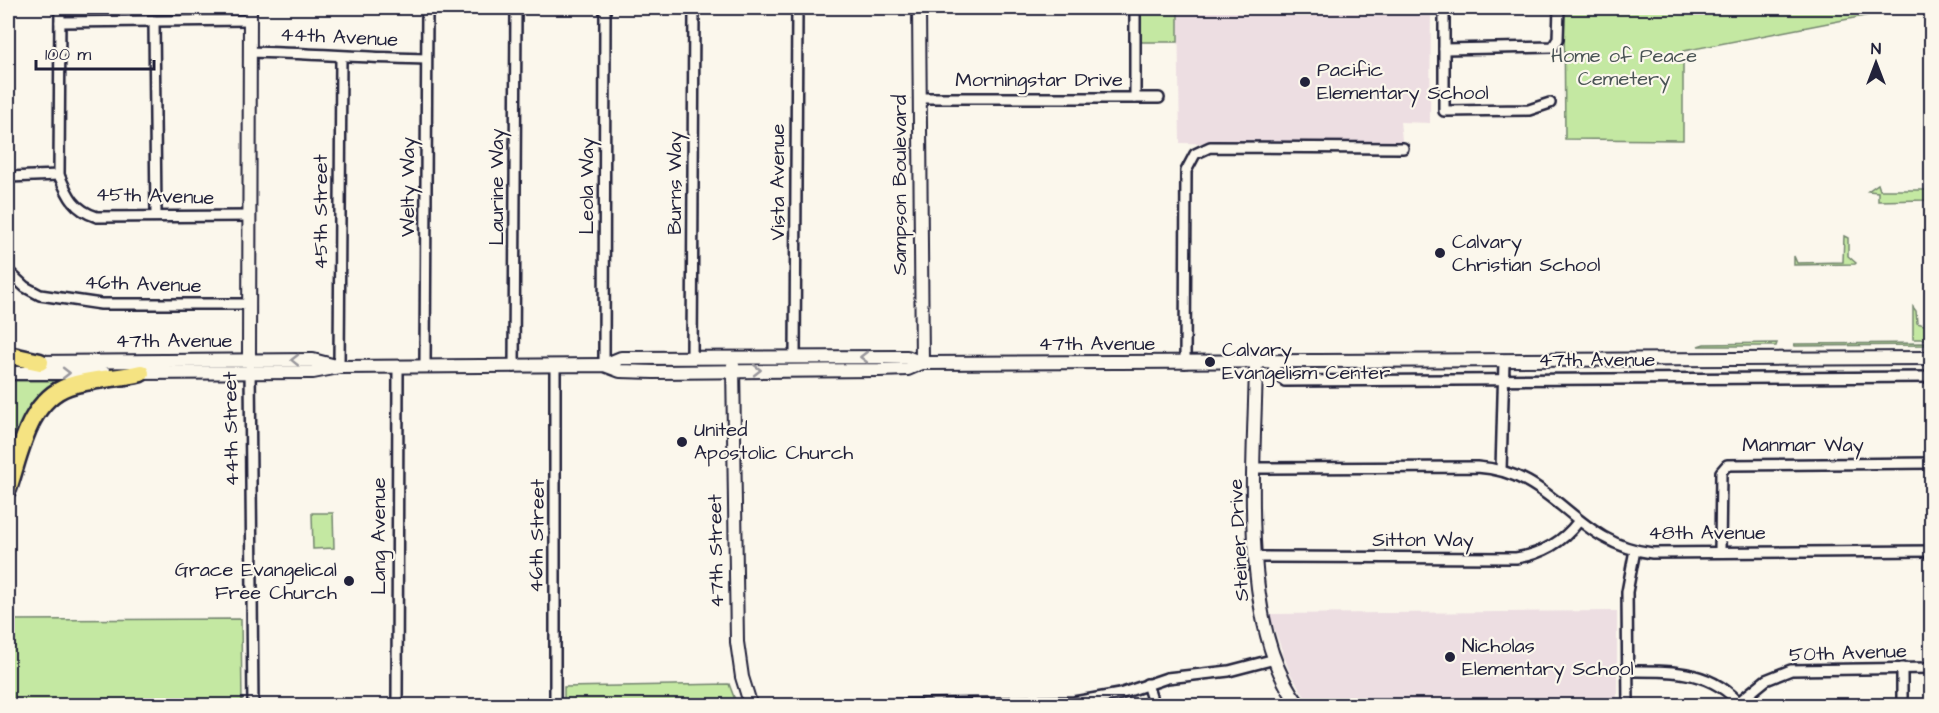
<svg xmlns="http://www.w3.org/2000/svg" width="1939" height="713" font-family="'Architects Daughter',sans-serif">
<style>
.built{fill:#eddee2}
.green{fill:#c4e8a2;stroke:#73856e;stroke-width:1.5}
.lines{fill:none;stroke-linecap:round;stroke-linejoin:round}
.street-casing{stroke:#22223b;stroke-width:14}
.secondary-casing{stroke:#22223b;stroke-width:16}
.highway-casing{stroke:#22223b;stroke-width:21}
.street{stroke:#fbf7ec;stroke-width:9}
.secondary{stroke:#fbf7ec;stroke-width:12}
.highway{stroke:#f5e382;stroke-width:16}
.oneway{stroke:#99979c}
.poi-dot{fill:#22223b;stroke:#fbf7ec;stroke-width:2}
.labels{text-anchor:middle;dominant-baseline:central;stroke-width:4.5;stroke-linejoin:round;paint-order:stroke}
.street-label{font-size:20px;fill:#22223b;stroke:#fbf7ec}
.park-label{font-size:20px;fill:#4a5455;stroke:#fbf7ec}
.poi-label{font-size:20px;fill:#22223b;stroke:#fbf7ec;text-anchor:start}
</style>
<rect width="100%" height="100%" fill="#fbf7ec"/>
<filter id="ink" filterUnits="userSpaceOnUse"><feTurbulence type="fractalNoise" baseFrequency=".0167" numOctaves="2"/><feDisplacementMap in="SourceGraphic" scale="12" xChannelSelector="R" yChannelSelector="G"/><feConvolveMatrix kernelMatrix="1 2 1 2 8 2 1 2 1" color-interpolation-filters="sRGB"/></filter>
<g filter="url(#ink)">
<g class="built">
<polygon points="8,8 15,8 13,128 8,128"/>
<polygon points="1178,8 1431,8 1430,123 1400,122 1403,148 1180,143"/>
<polygon points="1617,611 1617,705 1310,705 1290,673 1269,614"/>
</g>
<g class="green">
<rect x="1141" y="8" width="37" height="34"/>
<polygon points="1564,8 1906,8 1683,51 1683,140 1565,139"/>
<polygon points="1878,184 1880,190 1927,190 1926,200 1878,201 1878,192 1868,191"/>
<polygon points="1844,236 1848,238 1848,256 1856,263 1855,264 1794,265 1794,256 1797,263 1843,262"/>
<polygon points="1913,307 1916,311 1917,323 1931,327 1931,339 1913,339"/>
<polygon points="1777,343 1776,346 1698,346 1704,344"/>
<polygon points="1931,343 1931,345 1795,346 1794,344"/>
<path d="M 8,381 L 53,381 L 53,386 C 24,403 18,436 8,466 Z"/>
<polygon points="312,513 333,513 334,548 313,549"/>
<polygon points="241,619 242,705 8,705 8,620"/>
<polygon points="729,684 737,705 564,705 564,687"/>
</g>
<g class="lines">
<g class="street-casing">
<g id="street">
<path d="M 60,8 L 59,175 C 68,196 74,210 97,217 L 250,216"/>
<polyline points="1135,8 1135,98"/>
<polyline points="1444,8 1444,111 1529,110 1550,103"/>
<polyline points="154,21 156,216"/>
<polyline points="60,22 250,20"/>
<polyline points="1444,49 1553,47 1558,39 1559,8"/>
<path d="M 249,52 C 309,53 367,58 426,59"/>
<polyline points="919,98 1159,98"/>
<polyline points="8,177 59,175"/>
<polyline points="8,271 25,287 40,295 101,304 250,304"/>
<polyline points="692,358 694,8"/>
<polyline points="795,358 797,8"/>
<polyline points="1185,363 1186,171 1195,154 1210,147 1403,148"/>
<polyline points="1272,363 1278,376 1285,381 1932,377"/>
<polyline points="604,365 605,8"/>
<polyline points="425,366 427,8"/>
<polyline points="339,367 341,57"/>
<polyline points="514,367 516,8"/>
<polyline points="250,368 253,706"/>
<path d="M 1255,468 L 1477,467 C 1557,472 1573,544 1652,553 L 1932,551"/>
<polyline points="1501,470 1504,362"/>
<polyline points="1720,551 1721,472 1727,465 1932,463"/>
<path d="M 1256,557 L 1516,558 C 1542,554 1562,543 1578,522"/>
<polyline points="1902,668 1902,706"/>
<path d="M 1628,671 C 1672,671 1711,669 1742,706"/>
<polyline points="1147,684 1154,706"/>
<polyline points="1739,702 1766,680 1791,670 1932,668"/>
<polyline points="397,706 398,367"/>
<polyline points="555,706 555,366"/>
<polyline points="792,706 1074,702 1120,694 1167,678 1229,671 1275,659"/>
<polyline points="1628,706 1627,592 1635,550"/>
</g>
</g>
<g class="secondary-casing">
<g id="secondary">
<polyline points="919,8 922,363"/>
<polyline points="249,359 250,8"/>
<polyline points="33,362 313,360 336,366"/>
<path d="M 1256,363 C 1255,458 1237,629 1300,706"/>
<polyline points="604,365 621,358 907,357 922,363 1932,358"/>
<polyline points="733,365 737,642 742,677 751,706"/>
<polyline points="8,373 105,373"/>
<polyline points="134,373 313,372 339,367 604,365 620,371 654,372 879,370 908,369 922,363"/>
</g>
</g>
<g class="highway-casing">
<g id="highway">
<polyline points="8,355 40,362"/>
<path d="M 8,489 C 20,454 28,400 69,386 C 92,378 118,379 141,373"/>
</g>
</g>
<use href="#street" class="street"/>
<use href="#secondary" class="secondary"/>
<use href="#highway" class="highway"/>
</g>
<defs><path id="oneway-chevron" d="M-2-3.5L2.5 0L-2 3.5" fill="none" stroke-width="1.6" stroke-linecap="round" stroke-linejoin="round" transform="scale(1.5)"/></defs>
<g class="oneway">
<use href="#oneway-chevron" transform="translate(864 357) rotate(180)"/>
<use href="#oneway-chevron" transform="translate(295 360) rotate(-179)"/>
<use href="#oneway-chevron" transform="translate(757 370)"/>
<use href="#oneway-chevron" transform="translate(66 373)"/>
</g>
</g>
<g class="poi-dot">
<circle cx="1305" cy="82" r="6"/>
<circle cx="1440" cy="253" r="6"/>
<circle cx="1210" cy="362" r="6"/>
<circle cx="682" cy="442" r="6"/>
<circle cx="349" cy="581" r="6"/>
<circle cx="1450" cy="657" r="6"/>
</g>
<g class="labels">
<g class="street-label">
<text transform="translate(339 37) rotate(3)">44th Avenue</text>
<text x="1039" y="80">Morningstar Drive</text>
<text transform="translate(778 182) rotate(-90)">Vista Avenue</text>
<text transform="translate(675 183) rotate(-90)">Burns Way</text>
<text transform="translate(900 185) rotate(-90)">Sampson Boulevard</text>
<text transform="translate(587 186) rotate(-90)">Leola Way</text>
<text transform="translate(408 187) rotate(-90)">Welty Way</text>
<text transform="translate(497 187) rotate(-90)">Laurine Way</text>
<text transform="translate(155 196) rotate(2)">45th Avenue</text>
<text transform="translate(321 212) rotate(-90)">45th Street</text>
<text transform="translate(143 284) rotate(2)">46th Avenue</text>
<text x="174" y="341">47th Avenue</text>
<text x="1097" y="344">47th Avenue</text>
<text x="1597" y="360">47th Avenue</text>
<text transform="translate(231 429) rotate(-91)">44th Street</text>
<text x="1803" y="445">Manmar Way</text>
<text x="1707" y="533">48th Avenue</text>
<text transform="translate(379 536) rotate(-90)">Lang Avenue</text>
<text transform="translate(537 536) rotate(-89)">46th Street</text>
<text transform="translate(1239 540) rotate(-93)">Steiner Drive</text>
<text x="1423" y="540">Sitton Way</text>
<text transform="translate(716 551) rotate(-91)">47th Street</text>
<text transform="translate(1848 653) rotate(-2)">50th Avenue</text>
</g>
<g class="park-label">
<text x="1624" y="56">Home of Peace<tspan x="1624" dy="23">Cemetery</tspan></text>
</g>
<g class="poi-label">
<text x="1317" y="70">Pacific<tspan x="1317" dy="23">Elementary School</tspan></text>
<text x="1452" y="242">Calvary<tspan x="1452" dy="23">Christian School</tspan></text>
<text x="1222" y="350">Calvary<tspan x="1222" dy="23">Evangelism Center</tspan></text>
<text x="694" y="430">United<tspan x="694" dy="23">Apostolic Church</tspan></text>
<text x="337" y="570" text-anchor="end">Grace Evangelical<tspan x="337" dy="23">Free Church</tspan></text>
<text x="1462" y="646">Nicholas<tspan x="1462" dy="23">Elementary School</tspan></text>
</g>
</g>
<rect width="1939" height="713" fill="none" stroke="#fbf7ec" stroke-width="30"/>
<rect x="15" y="15" width="1909" height="683" fill="none" stroke="#22223b" stroke-width="2" filter="url(#ink)"/>
<g transform="translate(1876 63)" stroke="#fbf7ec" stroke-width="4.5" paint-order="stroke">
<path d="M0-4.5L10 22L0 15L-10 22Z" fill="#22223b"/>
<text y="-9" font-size="16" font-weight="bold" text-anchor="middle" fill="#22223b">N</text>
</g>
<path d="M36 60v9h118v-9" fill="none" stroke="#22223b" stroke-width="3"/>
<text x="45" y="60" font-size="18" fill="#22223b" stroke="#fbf7ec" stroke-width="4.5" paint-order="stroke">100 m</text>
</svg>
